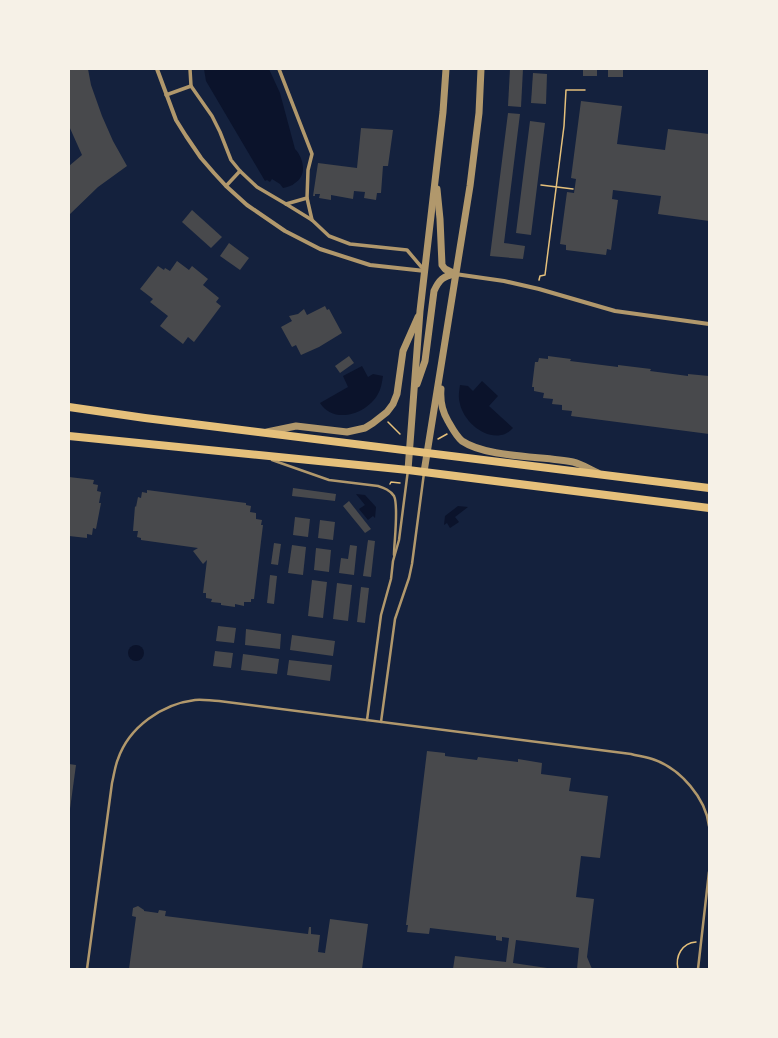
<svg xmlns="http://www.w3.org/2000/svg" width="778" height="1038" font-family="'Archivo Narrow',sans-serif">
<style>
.water{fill:#0b132b}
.building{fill:#48494c}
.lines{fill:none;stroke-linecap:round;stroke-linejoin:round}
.path{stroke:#e5c07b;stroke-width:1.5}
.service{stroke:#b1986c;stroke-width:2.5}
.pedestrian{stroke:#b1986c;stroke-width:3.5}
.minor{stroke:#b1986c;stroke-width:4}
.tertiary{stroke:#b1986c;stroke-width:7}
.secondary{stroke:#e5c07b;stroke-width:8}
</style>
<rect width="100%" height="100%" fill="#14213d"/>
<g class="water">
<path d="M 204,69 L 269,69 L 280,93 L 295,149 C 303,157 308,175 295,183 C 292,186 287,187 283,188 L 280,184 L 272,179 L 270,182 L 267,180 L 265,181 L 206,81 Z"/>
<path d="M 362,366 L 368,377 L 373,374 L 383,376 C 382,382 381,389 378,394 C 367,414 334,425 320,403 L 348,387 L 343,376 Z"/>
<path d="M 482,381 L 498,396 L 489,406 L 513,428 C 511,430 508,433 505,434 C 486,441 464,422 460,404 C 458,398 459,392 460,385 L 468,386 L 473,391 Z"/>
<polygon points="356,494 365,495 376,507 375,518 373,516 368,520 359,509 365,505"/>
<polygon points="458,506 468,507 455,517 459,522 450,528 447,523 444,525 445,516"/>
<circle cx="136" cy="653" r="8"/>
</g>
<g class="building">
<polygon points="69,69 88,69 91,85 102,116 113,141 127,166 98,187 69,215 69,166 82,155 69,126"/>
<polygon points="510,69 523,69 521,107 508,106"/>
<rect x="583" y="69" width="14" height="7"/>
<rect x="608" y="69" width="15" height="8"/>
<polygon points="533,73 547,74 546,104 531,103"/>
<polygon points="581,101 622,106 617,144 665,150 668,129 709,134 709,221 658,214 661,196 613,190 612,199 618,200 611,250 607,249 606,255 566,250 566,245 560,244 567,192 574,193 576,179 571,178"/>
<polygon points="508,113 520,114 504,243 525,246 523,259 490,256"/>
<polygon points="530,121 545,123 531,235 516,233"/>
<polygon points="361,128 393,130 388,166 383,166 381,193 377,193 376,200 364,198 365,192 354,191 353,199 331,195 331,200 319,198 320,194 315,194 315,196 313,196 318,163 357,168"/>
<polygon points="192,210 222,237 211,248 182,222"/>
<polygon points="229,243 249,258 240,270 220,256"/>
<polygon points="177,261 189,270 192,266 208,279 203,285 219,298 216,302 221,306 194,342 188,337 183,344 160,326 168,316 150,302 153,299 140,289 158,266 164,270 165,268 170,271"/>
<polygon points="325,306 327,310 329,309 342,333 319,347 301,355 296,345 292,347 281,327 292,321 289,316 298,314 304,309 307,315"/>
<polygon points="349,356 354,363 340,373 335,366"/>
<polygon points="548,356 571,359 570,361 618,367 618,365 651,369 650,371 688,376 688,374 709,376 709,434 571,416 572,411 562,410 562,405 552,404 553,399 543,398 544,393 534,391 534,387 532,387 535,362 538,362 539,358 548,359"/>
<polygon points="69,477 94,480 93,484 98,485 97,491 101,492 99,503 101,503 96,529 93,528 92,535 87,534 87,538 69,536"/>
<polygon points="293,488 336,494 335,501 292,496"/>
<polygon points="147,490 246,503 246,505 251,506 250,512 256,513 256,519 262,520 261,525 263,525 254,599 251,599 251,602 244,602 244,606 235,604 235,607 221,605 221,603 211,602 212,599 206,598 206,593 203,593 207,560 203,564 193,551 198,548 141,540 141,538 137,537 138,531 133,531 135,506 136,507 138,497 141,498 142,492 147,493"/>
<polygon points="349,501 371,529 365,533 343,506"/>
<polygon points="295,517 310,519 308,537 293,535"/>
<polygon points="320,520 335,522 333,540 318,538"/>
<polygon points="368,540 375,541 371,577 363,576"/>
<polygon points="274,543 281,544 278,565 271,564"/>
<polygon points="292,545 306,547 303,575 288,573"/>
<polygon points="350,545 357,546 354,575 339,573 341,558 348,559"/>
<polygon points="316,548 331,550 329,572 314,570"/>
<polygon points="270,575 277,576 274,604 267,603"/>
<polygon points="312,580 327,582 323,618 308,616"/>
<polygon points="337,583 352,585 348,621 333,619"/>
<polygon points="361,587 369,588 365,623 357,622"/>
<polygon points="218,626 236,628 234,643 216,641"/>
<polygon points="246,629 281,634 280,649 245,645"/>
<polygon points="292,635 335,641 333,656 290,650"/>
<polygon points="215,651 233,653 231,668 213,666"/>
<polygon points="243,654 279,659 277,674 241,670"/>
<polygon points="289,660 332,665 330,681 287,675"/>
<polygon points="427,751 445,753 445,756 477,760 478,757 518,762 518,759 542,763 541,774 571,778 569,791 608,796 600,858 581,856 576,897 594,899 587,957 592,969 577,969 579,948 516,940 513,963 554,969 453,969 455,956 506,962 509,938 502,937 502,941 496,940 496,936 430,928 429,934 407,932 408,925 406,925"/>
<polygon points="69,764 76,765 70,809 69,809"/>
<polygon points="138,906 144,910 144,911 158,913 159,910 166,911 165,916 308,934 309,927 311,927 311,934 320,935 318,952 325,953 330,919 368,924 362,969 129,969 136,917 132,916 133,908"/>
</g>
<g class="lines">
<g class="path">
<polyline points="541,185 573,189"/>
<polyline points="539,280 540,276 545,275 564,126 566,90 585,90"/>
<polyline points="388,422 400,434"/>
<polyline points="438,439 447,434"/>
<polyline points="390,484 391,482 400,483"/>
<path d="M 678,969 C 675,956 682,943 696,942"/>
</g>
<g class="service">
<path d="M 272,460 L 329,480 L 378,486 C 384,488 390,490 394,496 C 399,506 394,542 394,555"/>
<polyline points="367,720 381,615 391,579 393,561 399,540 408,470"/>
<polyline points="381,722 395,619 409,578 412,564 424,473"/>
<path d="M 87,969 L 112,783 C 114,775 115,766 118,759 C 129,727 162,704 195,700 C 203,699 211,701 219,701 L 631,754 C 638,756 647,757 655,760 C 680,769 706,798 709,826"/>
<polyline points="698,969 709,872"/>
</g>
<g class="pedestrian">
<polyline points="190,69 191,86 212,116 220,132 231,160 240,171 257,187 286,204 312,220 329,236 350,244 407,250 424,270"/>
<polyline points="279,69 312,154 308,170 307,198 286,204"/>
<polyline points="166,95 191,86"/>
<polyline points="226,186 240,171"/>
<polyline points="307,198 312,220"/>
</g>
<g class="minor">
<polyline points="157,69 176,120 186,136 201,158 214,173 226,186 247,205 285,231 320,249 370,265 425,271"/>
<polyline points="455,274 504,281 539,289 615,311 709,324"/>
</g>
<g class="tertiary">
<polyline points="437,189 440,219 442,265 445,269 455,274"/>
<path d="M 417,384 L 425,361 L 434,291 C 439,280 443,276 455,274"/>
<path d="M 441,389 C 440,401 442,411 448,421 C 452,428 456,436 462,441 C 487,458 543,456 573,462 C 582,464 591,470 598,473"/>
<polyline points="267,432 296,426 347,432 365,428 373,423 387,412 393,404 397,394 403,351 418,317"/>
<polyline points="408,470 420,311 443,112 446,69"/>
<polyline points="424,472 470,186 479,113 481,69"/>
</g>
<g class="secondary">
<polyline points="69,407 145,418 709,488"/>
<polyline points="69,436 408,470 709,508"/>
</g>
</g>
<rect width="778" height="1038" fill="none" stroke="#f6f1e7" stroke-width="140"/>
</svg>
